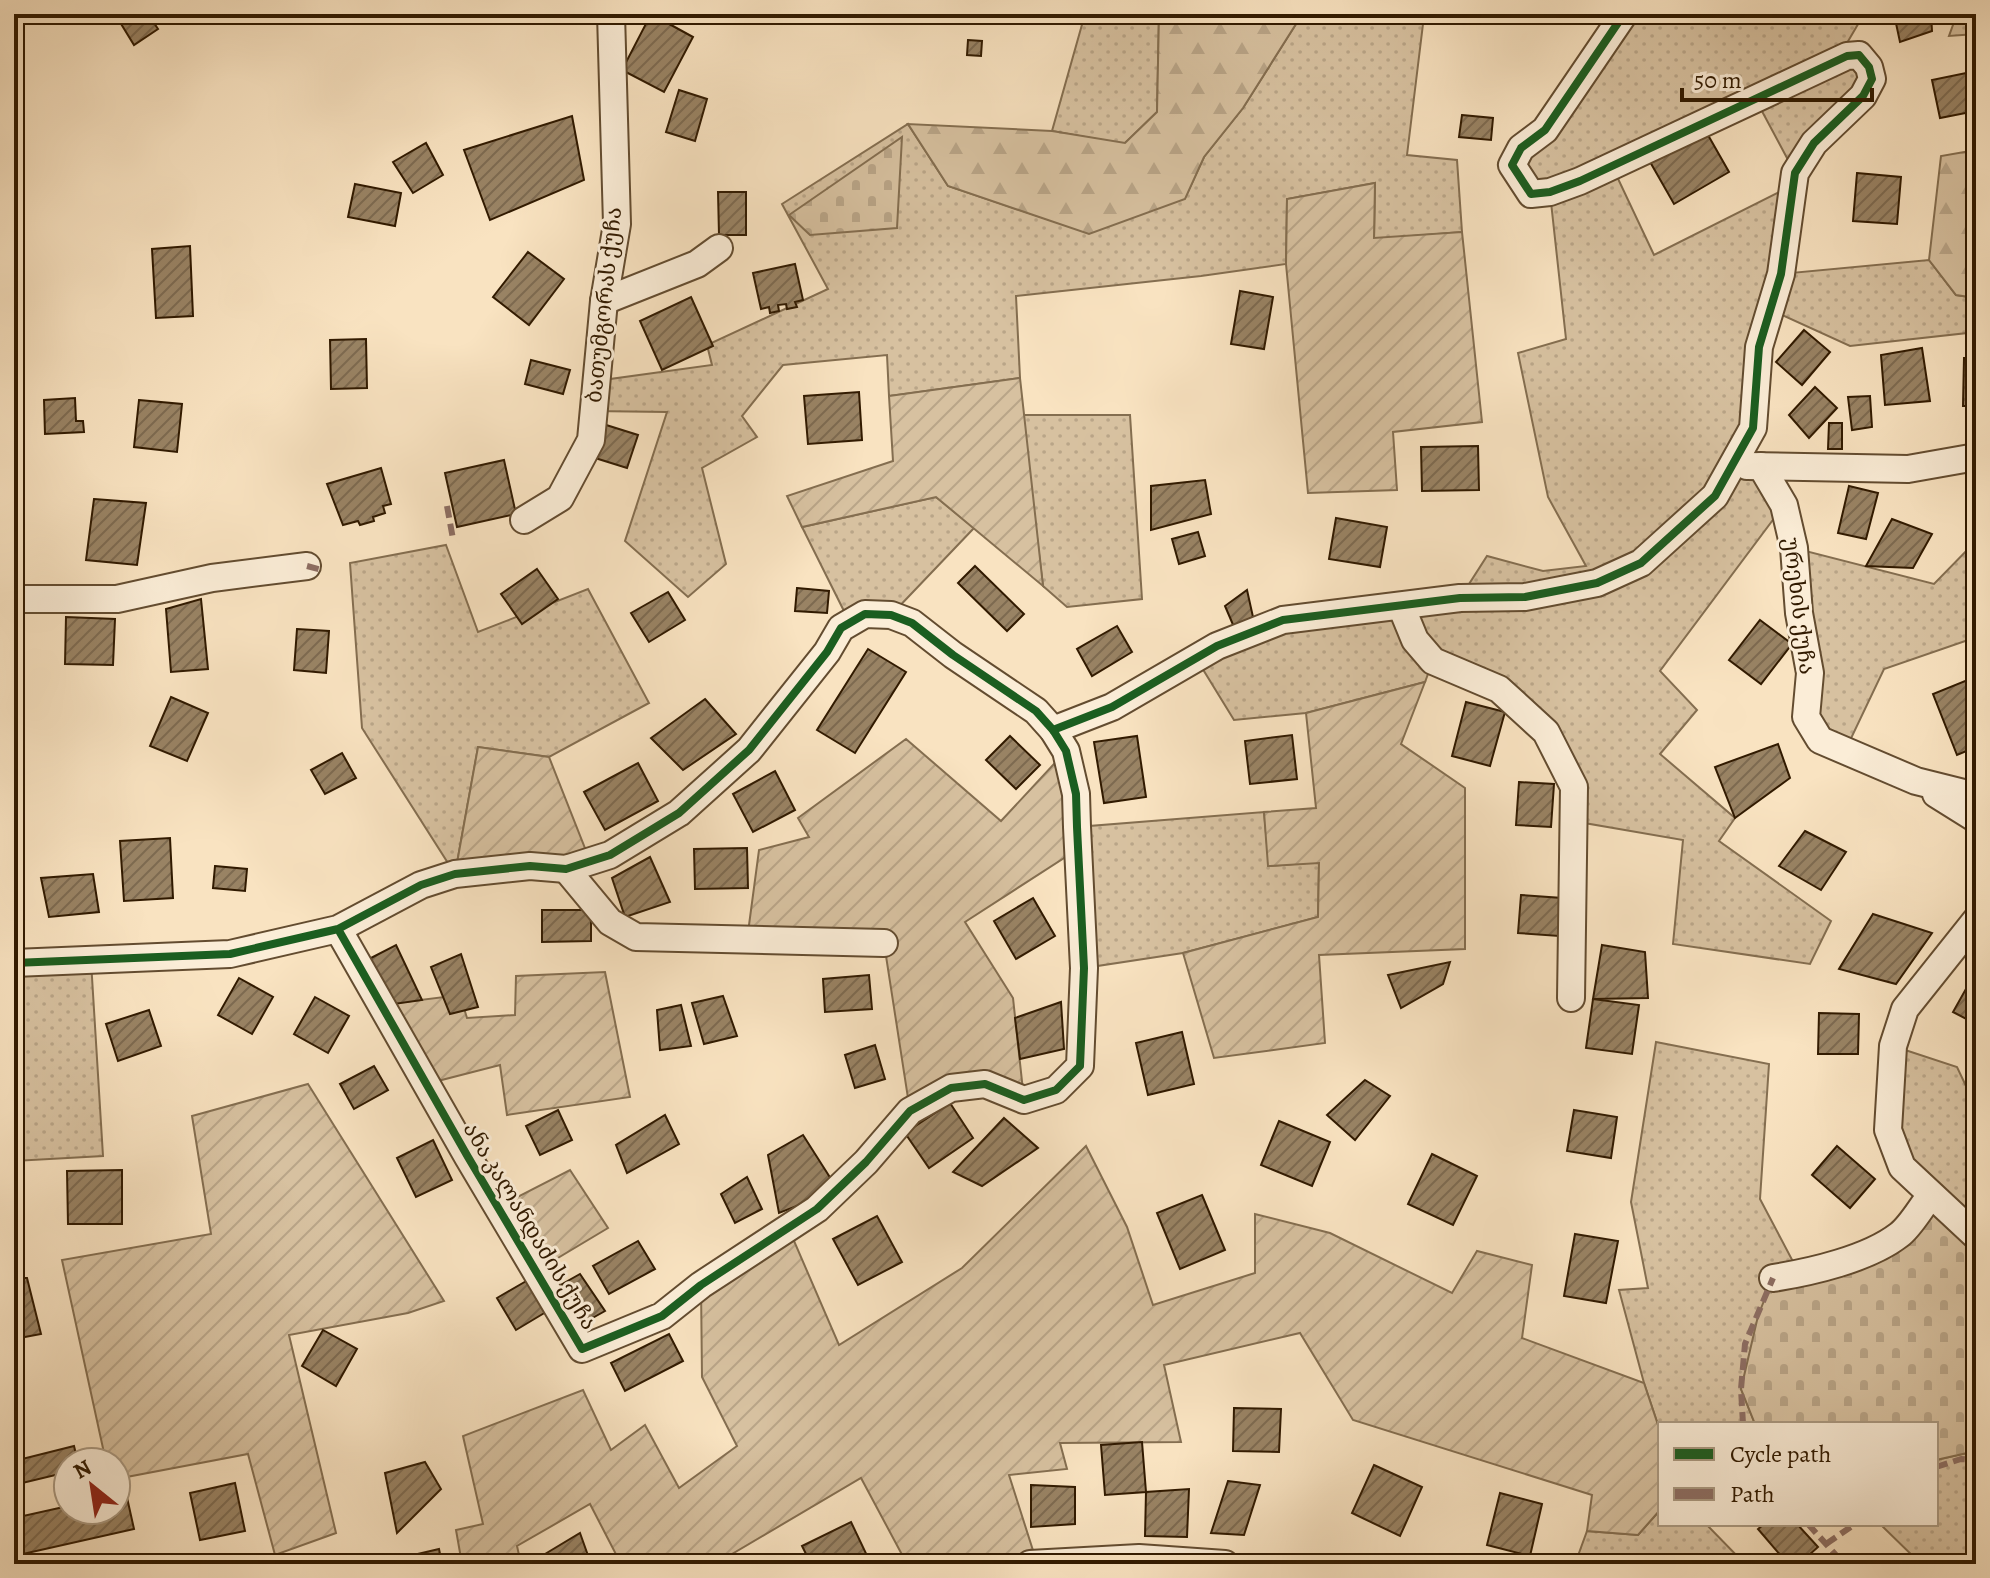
<svg xmlns="http://www.w3.org/2000/svg" width="1990" height="1578" font-family="Alegreya,'Noto Serif Georgian',serif">
<style>
.grass{fill:url(#grass-dots);stroke:#846e50;stroke-width:2}
.forest{fill:url(#forest-firs);stroke:#846e50;stroke-width:2}
.cemetery{fill:url(#cemetery-stones);stroke:#846e50;stroke-width:2}
.garden{fill:url(#garden-furrows);stroke:#846e50;stroke-width:2}
.building{fill:url(#building-hatch);stroke:#311a00;stroke-width:2}
.lines{fill:none;stroke-linecap:round;stroke-linejoin:round}
.street-casing{stroke:#634c30;stroke-width:30}
.street{stroke:#fbedd7;stroke-width:26}
.quiet{stroke:#8d6e63;stroke-width:6;stroke-dasharray:12 6;stroke-linecap:butt}
.cycleway-casing{stroke:#fbedd7;stroke-width:13}
.cycleway{stroke:#1b5e20;stroke-width:8}
.labels{text-anchor:middle;dominant-baseline:central;stroke-width:6;stroke-linejoin:round;paint-order:stroke}
.street-label{font-size:22px;fill:#311a00;stroke:#fbedd7}
</style>
<defs>
<pattern id="grass-dots" width="8" height="8" patternUnits="userSpaceOnUse" patternTransform="scale(2)"><rect width="8" height="8" fill="#d7c1a0"/><path d="M2 2h.1M6 6h.1" fill="none" stroke="#b9a588" stroke-width="1.8" stroke-linecap="round"/></pattern>
<pattern id="forest-firs" width="22" height="20" patternUnits="userSpaceOnUse" patternTransform="scale(2)"><rect width="22" height="20" fill="#d7c1a0"/><path d="M5 1l3.5 6h-7zM16 11l3.5 6h-7z" fill="#b9a588"/></pattern>
<pattern id="cemetery-stones" width="16" height="16" patternUnits="userSpaceOnUse" patternTransform="scale(2)"><rect width="16" height="16" fill="#d7c1a0"/><path d="M2 7V4a2 2 0 0 1 4 0v3zM10 15v-3a2 2 0 0 1 4 0v3z" fill="#b9a588"/></pattern>
<pattern id="garden-furrows" width="10" height="10" patternUnits="userSpaceOnUse" patternTransform="scale(2)"><rect width="10" height="10" fill="#d7c1a0"/><path d="M-1 1l2-2M0 10L10 0M9 11l2-2" fill="none" stroke="#b9a588"/></pattern>
<pattern id="building-hatch" width="6" height="6" patternUnits="userSpaceOnUse" patternTransform="scale(2)"><rect width="6" height="6" fill="#998364"/><path d="M-1 1l2-2M0 6l6-6M5 7l2-2" fill="none" stroke="#7d6a50"/></pattern>
</defs>
<rect width="100%" height="100%" fill="#f9e3c1"/>
<filter id="stains"><feTurbulence type="fractalNoise" baseFrequency=".0025" numOctaves="4"/><feColorMatrix values="0 0 0 0 .2 0 0 0 0 .09 0 0 0 0 .02 0 0 0 .5 -.17"/></filter>
<radialGradient id="worn" r=".72"><stop offset=".6" stop-color="#630" stop-opacity="0"/><stop offset="1" stop-color="#630" stop-opacity=".3"/></radialGradient>
<g class="grass">
<polygon points="1085,14 1159,14 1157,112 1124,144 1052,131"/>
<polygon points="1296,14 1417,14 1423,24 1407,155 1457,160 1462,232 1374,239 1375,183 1287,199 1286,264 1201,276 1016,296 1020,378 889,396 887,355 783,365 742,416 757,437 702,468 726,564 688,597 625,541 667,412 592,411 596,381 712,365 707,345 828,289 782,204 908,124 948,186 1089,233 1185,198 1204,157 1243,108 1296,24"/>
<polygon points="1624,14 1864,14 1837,60 1869,67 1795,173 1756,100 1612,166 1654,255 1793,185 1781,274 1929,260 1956,295 1976,298 1976,332 1850,346 1771,310 1732,465 1761,466 1784,505 1660,671 1697,710 1660,754 1735,818 1719,841 1831,921 1810,964 1673,944 1683,840 1573,821 1546,732 1433,661 1425,682 1306,713 1234,720 1196,658 1217,646 1460,598 1487,556 1543,571 1586,566 1548,497 1518,353 1566,339 1550,193 1512,165"/>
<polygon points="1957,14 1976,14 1976,34 1949,36"/>
<polygon points="1022,415 1130,415 1142,599 1067,607 1043,586"/>
<polygon points="936,497 974,528 891,615 850,623 802,527"/>
<polygon points="1976,541 1976,650 1971,639 1884,669 1845,751 1820,740 1794,548 1934,584"/>
<polygon points="446,545 478,632 588,589 649,703 549,757 478,747 455,874 362,728 350,563"/>
<polygon points="1264,812 1269,866 1319,862 1318,917 1183,953 1084,968 1077,827"/>
<polygon points="91,961 103,1156 14,1161 14,963"/>
<polygon points="1656,1042 1769,1064 1760,1199 1799,1273 1741,1389 1755,1424 1660,1424 1660,1431 1644,1383 1619,1290 1648,1288 1631,1202"/>
<polygon points="1893,1046 1957,1067 1976,1107 1976,1236 1902,1167"/>
<polygon points="1976,1451 1976,1564 1921,1564 1880,1524 1936,1524 1936,1460"/>
<polygon points="1660,1510 1660,1524 1706,1524 1745,1564 1575,1564 1587,1531 1638,1535"/>
</g>
<g class="forest">
<polygon points="1159,14 1211,14 1296,24 1243,108 1204,157 1185,199 1089,234 948,186 908,124 1052,131 1125,143 1157,112"/>
<polygon points="1976,150 1976,298 1956,295 1929,260 1941,156"/>
</g>
<g class="cemetery">
<polygon points="902,137 897,228 810,235 789,215"/>
<polygon points="1931,1195 1976,1236 1976,1451 1936,1460 1936,1424 1755,1424 1741,1389 1758,1316 1773,1278 1854,1258"/>
</g>
<g class="garden">
<polygon points="1375,183 1374,238 1462,232 1482,422 1393,432 1397,490 1308,493 1286,264 1287,199"/>
<polygon points="1020,378 1043,586 936,497 802,527 787,496 893,461 889,396"/>
<polygon points="1425,682 1401,744 1465,788 1465,949 1319,955 1325,1043 1214,1058 1183,953 1318,917 1319,863 1268,866 1264,812 1316,808 1306,713"/>
<polygon points="906,739 1001,821 1066,751 1078,849 965,922 1013,998 1024,1100 985,1084 910,1111 884,943 747,940 759,850 809,837 798,818"/>
<polygon points="478,747 549,757 590,861 455,874"/>
<polygon points="605,972 630,1097 507,1115 500,1065 426,1084 380,1005 460,995 467,1018 515,1015 516,976"/>
<polygon points="308,1084 444,1301 408,1313 289,1335 336,1533 275,1555 248,1454 116,1479 116,1462 106,1462 62,1260 211,1234 192,1116"/>
<polygon points="1086,1146 1127,1227 1153,1305 1255,1273 1255,1214 1330,1233 1452,1293 1477,1251 1532,1265 1522,1338 1644,1383 1660,1431 1660,1510 1638,1535 1587,1531 1592,1495 1353,1420 1300,1333 1164,1365 1181,1442 1060,1443 1067,1469 1009,1475 1037,1563 907,1564 861,1478 715,1564 621,1564 590,1504 517,1546 521,1564 462,1564 456,1530 483,1524 463,1436 583,1390 611,1450 645,1425 679,1488 737,1446 702,1377 701,1285 788,1227 839,1345 962,1268"/>
<polygon points="570,1170 608,1228 536,1271 498,1207"/>
</g>
<g class="building">
<polygon points="115,14 148,14 158,29 134,45"/>
<polygon points="651,14 693,37 664,92 622,70"/>
<polygon points="1894,14 1931,14 1932,31 1900,42"/>
<polygon points="968,40 982,41 981,56 967,55"/>
<polygon points="1976,71 1976,111 1940,118 1932,80"/>
<polygon points="679,90 707,99 695,141 666,132"/>
<polygon points="1462,115 1493,118 1491,140 1459,137"/>
<polygon points="572,116 584,180 490,220 464,150"/>
<polygon points="1704,128 1729,172 1674,204 1649,160"/>
<polygon points="426,143 443,175 413,193 393,162"/>
<polygon points="1857,173 1901,177 1897,224 1853,221"/>
<polygon points="355,184 401,193 395,226 348,217"/>
<polygon points="718,192 746,192 746,235 719,235"/>
<polygon points="190,246 193,316 156,318 152,249"/>
<polygon points="528,252 564,279 529,325 493,297"/>
<polygon points="795,264 803,300 795,302 797,307 787,309 786,304 778,305 779,311 770,313 769,307 761,309 753,273"/>
<polygon points="1240,291 1273,297 1264,349 1231,344"/>
<polygon points="691,297 713,346 662,370 640,321"/>
<polygon points="1804,330 1830,352 1802,385 1776,362"/>
<polygon points="366,339 367,388 331,389 330,340"/>
<polygon points="1922,348 1930,401 1885,405 1881,355"/>
<polygon points="1964,358 1976,358 1976,406 1963,406"/>
<polygon points="531,360 570,370 563,394 525,384"/>
<polygon points="1815,387 1837,408 1809,438 1789,415"/>
<polygon points="859,392 862,440 808,444 804,396"/>
<polygon points="1870,396 1872,427 1852,430 1848,397"/>
<polygon points="75,398 76,421 83,421 84,432 45,434 44,400"/>
<polygon points="139,400 182,404 177,452 134,447"/>
<polygon points="1829,423 1842,423 1842,449 1828,449"/>
<polygon points="603,424 638,435 627,468 592,457"/>
<polygon points="1478,446 1479,490 1422,491 1421,447"/>
<polygon points="504,460 516,514 457,527 445,473"/>
<polygon points="381,468 391,504 383,506 385,513 373,517 374,521 360,525 358,521 343,525 327,484"/>
<polygon points="1205,480 1211,514 1151,530 1151,486"/>
<polygon points="1849,486 1878,493 1866,539 1838,533"/>
<polygon points="94,499 146,503 137,565 86,560"/>
<polygon points="1336,518 1387,527 1380,567 1329,559"/>
<polygon points="1892,519 1932,534 1913,568 1866,566"/>
<polygon points="1198,532 1205,556 1179,564 1172,539"/>
<polygon points="975,566 1024,614 1007,631 958,583"/>
<polygon points="537,569 558,599 522,624 501,594"/>
<polygon points="797,588 829,591 827,613 795,611"/>
<polygon points="1247,590 1253,617 1234,627 1225,606"/>
<polygon points="668,592 685,620 649,642 631,613"/>
<polygon points="201,599 208,669 171,672 166,609"/>
<polygon points="66,617 115,619 113,665 65,664"/>
<polygon points="1760,620 1792,644 1761,684 1729,660"/>
<polygon points="1117,626 1132,652 1092,676 1077,649"/>
<polygon points="297,629 329,631 326,673 294,670"/>
<polygon points="868,649 906,672 855,753 817,730"/>
<polygon points="1970,679 1976,694 1976,747 1957,755 1933,694"/>
<polygon points="171,697 208,713 187,761 150,746"/>
<polygon points="705,699 736,734 683,770 651,738"/>
<polygon points="1466,702 1505,712 1490,766 1452,756"/>
<polygon points="1292,735 1297,779 1250,784 1245,741"/>
<polygon points="1010,736 1040,765 1016,789 986,760"/>
<polygon points="1137,736 1146,797 1104,803 1094,742"/>
<polygon points="1778,744 1790,778 1735,818 1715,767"/>
<polygon points="342,753 356,778 325,794 311,770"/>
<polygon points="638,763 658,801 605,830 584,792"/>
<polygon points="775,771 795,810 753,832 733,794"/>
<polygon points="1519,782 1554,784 1551,827 1516,825"/>
<polygon points="1805,831 1846,852 1821,890 1779,866"/>
<polygon points="170,838 173,898 124,901 120,841"/>
<polygon points="747,848 748,888 695,889 694,849"/>
<polygon points="650,857 670,902 625,917 612,878"/>
<polygon points="215,866 247,869 245,891 213,888"/>
<polygon points="93,874 99,912 49,917 41,878"/>
<polygon points="1521,895 1562,898 1559,936 1518,933"/>
<polygon points="1033,898 1055,936 1016,959 994,921"/>
<polygon points="542,910 591,910 591,941 542,942"/>
<polygon points="1873,914 1932,933 1896,984 1839,969"/>
<polygon points="396,945 422,1000 387,1005 367,960"/>
<polygon points="1602,945 1645,952 1648,998 1593,999"/>
<polygon points="461,954 478,1007 450,1014 431,967"/>
<polygon points="1450,962 1443,984 1401,1008 1388,975"/>
<polygon points="1976,971 1976,1024 1953,1012"/>
<polygon points="869,975 872,1009 825,1012 823,979"/>
<polygon points="239,978 273,997 252,1034 218,1015"/>
<polygon points="723,996 737,1036 704,1044 692,1003"/>
<polygon points="315,997 349,1016 328,1053 294,1034"/>
<polygon points="1593,999 1639,1005 1632,1054 1586,1048"/>
<polygon points="1061,1002 1064,1049 1020,1059 1015,1018"/>
<polygon points="681,1005 691,1046 660,1050 657,1010"/>
<polygon points="149,1010 161,1046 118,1061 106,1024"/>
<polygon points="1819,1013 1859,1014 1858,1054 1818,1054"/>
<polygon points="1182,1032 1194,1084 1148,1095 1136,1043"/>
<polygon points="875,1045 885,1079 855,1088 845,1055"/>
<polygon points="374,1066 388,1090 354,1109 340,1084"/>
<polygon points="1365,1080 1390,1096 1355,1140 1327,1115"/>
<polygon points="950,1103 973,1138 929,1168 905,1133"/>
<polygon points="558,1110 572,1140 540,1155 526,1126"/>
<polygon points="1574,1110 1617,1117 1611,1158 1567,1151"/>
<polygon points="665,1115 679,1144 627,1173 616,1145"/>
<polygon points="1004,1118 1038,1148 982,1186 953,1172"/>
<polygon points="1279,1121 1330,1142 1312,1186 1261,1165"/>
<polygon points="803,1135 838,1190 779,1213 768,1155"/>
<polygon points="433,1140 452,1180 416,1197 397,1158"/>
<polygon points="1837,1146 1875,1179 1850,1208 1812,1175"/>
<polygon points="1432,1154 1477,1176 1453,1225 1408,1204"/>
<polygon points="122,1170 122,1224 68,1224 67,1171"/>
<polygon points="747,1177 762,1209 735,1223 721,1194"/>
<polygon points="1202,1195 1225,1250 1180,1269 1157,1213"/>
<polygon points="877,1216 902,1262 858,1285 833,1239"/>
<polygon points="1575,1234 1618,1241 1606,1303 1564,1296"/>
<polygon points="638,1241 655,1269 609,1294 593,1266"/>
<polygon points="580,1274 605,1311 571,1330 548,1292"/>
<polygon points="14,1278 27,1278 41,1334 14,1339"/>
<polygon points="528,1280 546,1312 516,1330 497,1298"/>
<polygon points="323,1330 357,1349 336,1386 302,1366"/>
<polygon points="669,1334 683,1361 625,1391 611,1363"/>
<polygon points="1234,1408 1281,1409 1279,1452 1233,1451"/>
<polygon points="1142,1442 1146,1492 1105,1495 1101,1445"/>
<polygon points="74,1446 78,1462 68,1462 68,1472 14,1485 14,1461"/>
<polygon points="425,1462 441,1489 397,1533 385,1473"/>
<polygon points="1374,1465 1422,1487 1400,1536 1352,1513"/>
<polygon points="1228,1481 1260,1485 1244,1535 1211,1533"/>
<polygon points="235,1483 245,1531 200,1540 190,1493"/>
<polygon points="1031,1485 1075,1487 1075,1524 1031,1527"/>
<polygon points="1189,1489 1187,1537 1145,1536 1146,1492"/>
<polygon points="126,1493 134,1529 14,1556 14,1518 68,1506 68,1510 116,1510 116,1495"/>
<polygon points="1500,1493 1542,1504 1530,1556 1487,1545"/>
<polygon points="851,1522 871,1564 811,1564 802,1546"/>
<polygon points="1764,1524 1797,1524 1818,1547 1799,1564 1788,1564 1758,1529"/>
<polygon points="580,1533 591,1564 544,1564 540,1557"/>
<polygon points="439,1549 442,1564 411,1564 409,1556"/>
</g>
<g class="lines">
<g class="street-casing">
<g id="street">
<polyline points="604,301 697,264 719,248"/>
<polyline points="1747,466 1908,469 1976,457"/>
<polyline points="1761,466 1784,505 1794,548 1799,613 1810,673 1806,717 1820,740 1916,781 1976,796"/>
<polyline points="524,520 560,498 591,440 604,301 617,224 611,14"/>
<polyline points="14,599 117,599 212,578 307,566"/>
<polyline points="1401,606 1415,640 1433,661 1499,689 1546,732 1574,787 1571,998"/>
<polyline points="1053,730 1112,707 1217,646 1283,620 1460,598 1525,597 1597,583 1641,563 1715,496 1753,428 1759,347 1781,274 1795,173 1814,143 1863,96 1872,79 1869,67 1859,55 1847,56 1580,181 1550,192 1531,194 1512,165 1521,148 1545,130 1624,14"/>
<polyline points="1936,794 1976,819"/>
<polyline points="566,869 610,922 636,937 884,943"/>
<polyline points="1976,920 1905,1009 1893,1046 1888,1130 1902,1167 1976,1236"/>
<polyline points="14,963 230,954 338,929 421,885 455,874 530,866 566,869 610,855 679,813 749,750 827,652 841,628 865,614 891,615 912,623 953,655 1036,711 1053,730 1066,751 1076,794 1077,827 1084,968 1080,1066 1056,1090 1024,1100 985,1084 951,1088 910,1111 866,1162 817,1209 701,1285 662,1316 582,1349 468,1157 338,929"/>
<path d="M 1773,1278 C 1811,1272 1868,1259 1899,1235 C 1911,1226 1921,1207 1931,1195"/>
<polyline points="1030,1564 1139,1558 1225,1564"/>
</g>
</g>
<use href="#street" class="street"/>
<g class="quiet">
<polyline points="447,506 453,539"/>
<polyline points="307,566 322,570"/>
<polyline points="1743,1424 1741,1389 1745,1344 1773,1278"/>
<polyline points="1936,1467 1961,1459 1976,1460"/>
<polyline points="1808,1524 1844,1564"/>
<polyline points="1826,1544 1855,1524"/>
</g>
<g class="cycleway-casing">
<g id="cycleway">
<polyline points="1053,730 1112,707 1217,646 1283,620 1460,598 1525,597 1597,583 1641,563 1715,496 1753,428 1759,347 1781,274 1795,173 1814,143 1863,96 1872,79 1869,67 1859,55 1847,56 1580,181 1550,192 1531,194 1512,165 1521,148 1545,130 1624,14"/>
<polyline points="14,963 230,954 338,929 421,885 455,874 530,866 566,869 610,855 679,813 749,750 827,652 841,628 865,614 891,615 912,623 953,655 1036,711 1053,730 1066,751 1076,794 1077,827 1084,968 1080,1066 1056,1090 1024,1100 985,1084 951,1088 910,1111 866,1162 817,1209 701,1285 662,1316 582,1349 468,1157 338,929"/>
</g>
</g>
<use href="#cycleway" class="cycleway"/>
</g>
<g class="labels">
<g class="street-label">
<text transform="translate(604 305) rotate(-84)">ბათუმგორას ქუჩა</text>
<text transform="translate(1799 606) rotate(83)">ურეხის ქუჩა</text>
<text transform="translate(530 1226) rotate(59)">ანა კალანდაძის ქუჩა</text>
</g>
</g>
<rect width="1990" height="1578" fill="none" stroke="#f9e3c1" stroke-width="48"/>
<rect x="16" y="16" width="1958" height="1546" fill="none" stroke="#311a00" stroke-width="4"/>
<rect x="24" y="24" width="1942" height="1530" fill="none" stroke="#311a00" stroke-width="2"/>
<rect x="1658" y="1422" width="280" height="104" fill="#fbedd7" stroke="#aa9981" stroke-width="2"/>
<rect x="1674" y="1448" width="40" height="12" fill="#1b5e20" stroke="#aa9981" stroke-width="2"/>
<text x="1730" y="1462" font-size="24" fill="#311a00">Cycle path</text>
<rect x="1674" y="1488" width="40" height="12" fill="#8d6e63" stroke="#aa9981" stroke-width="2"/>
<text x="1730" y="1502" font-size="24" fill="#311a00">Path</text>
<g transform="translate(92 1486) rotate(330)"><circle r="38" fill="#fbedd7" stroke="#aa9981" stroke-width="2"/>
<path d="M0-6L14 30L0 20L-14 30Z" fill="#8f2418"/>
<text y="-12" font-size="22" font-weight="bold" text-anchor="middle" fill="#311a00">N</text>
</g>
<path d="M1682 88v12h190v-12" fill="none" stroke="#311a00" stroke-width="4"/>
<text x="1694" y="88" font-size="24" fill="#311a00" stroke="#fbedd7" stroke-width="6" paint-order="stroke">50 m</text>
<rect width="100%" height="100%" filter="url(#stains)"/>
<rect width="100%" height="100%" fill="url(#worn)"/>
</svg>
